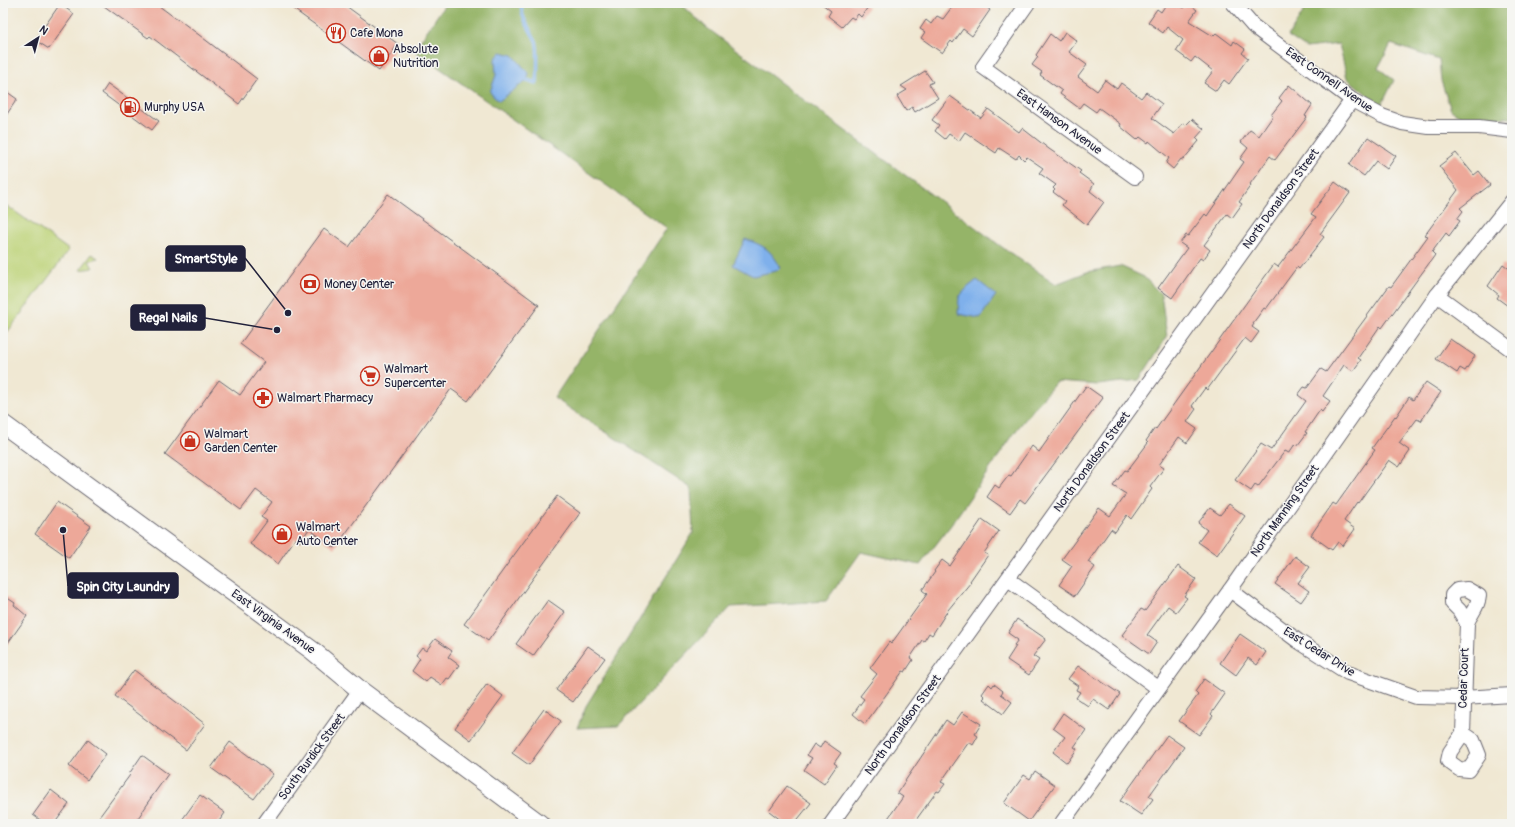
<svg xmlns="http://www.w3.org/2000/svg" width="1515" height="827" font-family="Pangolin,sans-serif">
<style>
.green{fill:#bcd276;stroke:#6f7a58}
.forest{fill:#95b467;stroke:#5c6b51}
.water{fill:#7fb0eb;stroke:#506993}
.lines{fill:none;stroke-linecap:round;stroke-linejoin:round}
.stream{stroke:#7fb0eb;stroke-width:3.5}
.building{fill:#eda899}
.minor-casing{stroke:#6a6770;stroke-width:16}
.tertiary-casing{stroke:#6a6770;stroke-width:20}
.minor{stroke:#fff;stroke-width:14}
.tertiary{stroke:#fff;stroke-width:18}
.labels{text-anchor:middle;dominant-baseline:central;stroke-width:3;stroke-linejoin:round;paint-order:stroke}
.poi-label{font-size:12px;fill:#22223b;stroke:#f6f6f2;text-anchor:start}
.street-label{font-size:12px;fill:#22223b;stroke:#f6f6f2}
.leader{fill:none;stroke:#22223b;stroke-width:1.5}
.callout-dot{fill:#22223b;stroke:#f6f6f2;stroke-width:1.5}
.callout{fill:#22223b;stroke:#22223b;stroke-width:1.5}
.callout-label{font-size:13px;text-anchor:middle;font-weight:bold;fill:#fff}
</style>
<rect width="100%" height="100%" fill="#f6f6f2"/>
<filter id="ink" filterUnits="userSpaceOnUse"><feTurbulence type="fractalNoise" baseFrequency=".025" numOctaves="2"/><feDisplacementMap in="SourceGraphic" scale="8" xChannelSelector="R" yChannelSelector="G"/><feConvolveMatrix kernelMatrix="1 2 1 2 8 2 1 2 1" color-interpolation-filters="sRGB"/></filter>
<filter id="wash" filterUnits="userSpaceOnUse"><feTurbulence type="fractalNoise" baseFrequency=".012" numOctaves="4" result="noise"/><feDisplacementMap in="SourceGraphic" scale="16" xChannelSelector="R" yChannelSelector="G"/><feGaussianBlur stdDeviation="0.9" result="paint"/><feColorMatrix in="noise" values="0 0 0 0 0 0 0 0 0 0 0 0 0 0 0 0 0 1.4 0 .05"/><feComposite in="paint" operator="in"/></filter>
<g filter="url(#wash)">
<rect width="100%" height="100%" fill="#f0e8d3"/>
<g class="green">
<polygon points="3,203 69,250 3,338"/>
<polygon points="92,254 98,258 89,261 93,268 80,270"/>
</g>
<g class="forest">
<polygon points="446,3 680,3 707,28 1006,250 1056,284 1087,272 1120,266 1144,277 1161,294 1167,337 1139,380 1098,385 1056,382 1018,428 951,525 920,565 861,552 826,601 731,607 618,726 577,728 586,706 693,533 691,488 554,398 667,228 414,50"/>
<polygon points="1309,3 1512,3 1512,118 1489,117 1464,118 1451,110 1441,81 1439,60 1391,44 1378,68 1394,80 1381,106 1347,78 1339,44 1306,48 1288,36"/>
</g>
<g class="water">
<polygon points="501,52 513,55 529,74 527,80 499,101 494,97 490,92 496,75 495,59"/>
<path d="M 745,239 C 765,246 770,249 781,268 L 776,271 L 753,276 L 733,265 Z"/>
<polygon points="977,280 996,295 980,318 958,314 959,297 968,287"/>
</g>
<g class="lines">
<path class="stream" d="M 522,3 C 519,16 531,30 536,41 C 539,49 537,74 537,83 L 527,80"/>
</g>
<g id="blocks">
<g class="building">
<polygon points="100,3 155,3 178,20 178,19 257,79 239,104 150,36 148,38"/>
<polygon points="285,3 342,3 398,44 379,71"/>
<polygon points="821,3 865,3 864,4 868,7 861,17 858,14 854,19 851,17 842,27 828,16 831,11"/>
<polygon points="955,3 981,3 990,10 972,36 963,29 953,43 951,41 942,53 921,38 925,32 920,29 926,20 931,24 937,16 943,19"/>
<polygon points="1167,3 1178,3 1184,8 1188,3 1197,10 1189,21 1213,36 1216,33 1232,45 1234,41 1245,49 1242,53 1248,58 1229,84 1224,80 1216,91 1204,83 1213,71 1195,57 1191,62 1176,51 1183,40 1167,27 1163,33 1148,22 1157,9 1161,12"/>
<polygon points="60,4 74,14 49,49 35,40"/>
<polygon points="1065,32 1077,41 1069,52 1087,65 1078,77 1097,91 1105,80 1117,89 1121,83 1141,98 1146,92 1162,104 1152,118 1174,134 1183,123 1186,125 1192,119 1204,129 1196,138 1199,141 1183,160 1181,159 1173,169 1166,163 1169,158 1149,141 1148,143 1140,137 1137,140 1120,126 1121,124 1099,108 1096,112 1083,103 1079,108 1060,94 1062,91 1040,75 1042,72 1032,65 1038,57 1036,55 1050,34 1059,41"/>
<polygon points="925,71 933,82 929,84 938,98 915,112 912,107 906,111 897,96 907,90 901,86"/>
<polygon points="108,84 159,121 152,130 102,93"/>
<polygon points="1289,85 1312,105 1305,116 1307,117 1275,160 1270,156 1250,184 1251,185 1239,202 1242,204 1232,218 1227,214 1204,245 1210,250 1203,260 1200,258 1172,298 1158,288 1187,248 1180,243 1186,235 1188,236 1205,214 1207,216 1244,162 1240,159 1248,148 1241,142 1250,130 1259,136 1273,116 1271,115 1282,101 1279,98"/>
<polygon points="3,89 17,99 3,120"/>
<polygon points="950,96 981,118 988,109 1019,132 1022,128 1049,149 1081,171 1079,173 1094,184 1090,191 1104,202 1087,225 1062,205 1065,201 1053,192 1055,190 1053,188 1056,185 1039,173 1043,168 1027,157 1024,160 1019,155 1016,159 999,148 996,153 965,132 959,141 949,134 945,139 935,131 939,125 932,120"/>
<polygon points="1368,137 1396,156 1387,169 1376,161 1364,176 1349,165"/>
<polygon points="1456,153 1474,175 1479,171 1490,185 1460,208 1463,211 1457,219 1460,221 1449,236 1446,233 1432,252 1435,255 1382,328 1380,326 1358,358 1361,360 1353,371 1344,365 1323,396 1330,401 1322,412 1320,410 1305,432 1307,433 1297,446 1295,444 1289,453 1285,451 1258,487 1255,485 1251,491 1235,480 1261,444 1271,450 1306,401 1298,395 1304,387 1307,388 1321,369 1326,372 1389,286 1391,287 1428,236 1425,235 1458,190 1439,166"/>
<polygon points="1335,182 1350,193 1320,234 1324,237 1299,269 1297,267 1266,309 1264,308 1253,323 1254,324 1252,327 1259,332 1251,343 1245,338 1207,390 1205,388 1192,406 1196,409 1187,422 1197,429 1187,443 1179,437 1159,465 1164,468 1150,487 1152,489 1131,519 1127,515 1115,532 1111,529 1088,562 1095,567 1075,596 1059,585 1072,566 1062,559 1099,508 1110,516 1126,494 1113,486 1125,470 1127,471 1148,443 1146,441 1155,428 1156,429 1274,264 1278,267 1316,217 1311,214"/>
<polygon points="388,194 539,305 468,401 451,389 335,548 309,529 300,542 295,539 278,564 250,544 267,521 261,517 272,502 256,490 241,510 165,454 219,380 240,395 264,362 240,344 324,229 349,247"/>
<polygon points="1503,264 1512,271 1512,309 1497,298 1499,295 1488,286"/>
<polygon points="1450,339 1475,356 1465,371 1460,368 1457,373 1436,359"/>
<polygon points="1426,382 1441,392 1421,421 1417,419 1399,443 1410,451 1399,467 1389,460 1358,503 1357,502 1344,521 1355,529 1343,546 1338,542 1332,550 1311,535 1333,503 1336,505 1375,450 1372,448 1395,416 1396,417 1409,397 1413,400"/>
<polygon points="1086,386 1103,398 1025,503 1020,499 1010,513 987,497 995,485 999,488 1009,475 1011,476 1032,446 1039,452"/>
<polygon points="557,496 580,513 488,641 464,624"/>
<polygon points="57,502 91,526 69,558 35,534"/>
<polygon points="1229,504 1245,516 1217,555 1198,542 1207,530 1198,523 1210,508 1220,515"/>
<polygon points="982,519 999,531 984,553 988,555 970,581 971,582 948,610 932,635 929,633 924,641 922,640 910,658 913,660 905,672 903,671 865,724 853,714 864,699 860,696 877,674 870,668 889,642 891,644 927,594 922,590 935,572 934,571 942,560 950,566"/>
<polygon points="1295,556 1310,567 1298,583 1309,591 1301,602 1275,584"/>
<polygon points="1178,566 1196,579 1184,596 1187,598 1176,612 1168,606 1147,635 1157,642 1149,654 1122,635 1141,609 1145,611"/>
<polygon points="3,595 15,603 14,605 27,616 3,650"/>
<polygon points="548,600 565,612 533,656 516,644"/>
<polygon points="1017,619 1046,639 1033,656 1039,660 1029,675 1007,660 1016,646 1014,645 1018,640 1008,633"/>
<polygon points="1240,634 1266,652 1257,665 1248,658 1236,675 1220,663"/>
<polygon points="435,639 452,651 448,657 459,665 449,679 447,678 442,685 430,677 426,682 412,671 420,659 416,656 422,648 426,651"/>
<polygon points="588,646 605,658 573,702 556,690"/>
<polygon points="1078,666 1120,694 1109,710 1093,699 1088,706 1076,698 1080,692 1076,690 1078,686 1068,679"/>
<polygon points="134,670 205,724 186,750 115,696"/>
<polygon points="1204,679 1225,694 1211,714 1213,716 1199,735 1179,721 1198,695 1195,692"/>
<polygon points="487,684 503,696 471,740 455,728"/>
<polygon points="989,684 992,687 994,684 1003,691 1001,694 1012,702 1003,714 983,699 985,697 982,694"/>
<polygon points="544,709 561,721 529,765 512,753"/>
<polygon points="962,712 981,724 975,734 978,736 973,745 969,742 964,749 941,782 945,784 939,792 937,791 913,824 884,824 903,797 897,793 946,720 953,725"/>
<polygon points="1063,713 1086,730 1074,747 1077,749 1067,763 1053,752 1065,737 1053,728"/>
<polygon points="1167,735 1184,747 1149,796 1153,799 1141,815 1120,801"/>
<polygon points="88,740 106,754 87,780 69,766"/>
<polygon points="824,741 841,753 834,763 837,765 824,784 804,770 812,758 807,755 814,744 820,748"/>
<polygon points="230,742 273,774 254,799 211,768"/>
<polygon points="142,755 168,774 148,802 149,802 134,824 94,824 130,775 129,774"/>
<polygon points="1035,771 1055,785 1029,821 1004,803 1024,775 1030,779"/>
<polygon points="787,786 811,803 794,824 786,824 769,811"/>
<polygon points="51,790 69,804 54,824 46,824 33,815"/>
<polygon points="200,795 225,813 217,824 179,824"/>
</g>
</g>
</g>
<g filter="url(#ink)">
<use href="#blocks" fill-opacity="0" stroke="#6a6770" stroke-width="1"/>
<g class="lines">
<g class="minor-casing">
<g id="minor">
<polyline points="1028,3 983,67 1135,177"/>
<polyline points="1233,3 1253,26 1352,100 1382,116 1402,123 1429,127 1479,127 1512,131"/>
<polyline points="1437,295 1512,350"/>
<polyline points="1008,579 1158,688"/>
<path d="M 1467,589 L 1479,596 C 1478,608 1471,612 1467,623 L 1459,610 L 1452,603 L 1452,595 L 1457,590 Z"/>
<polyline points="1230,590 1298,641 1348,673 1416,697 1463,698 1512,695"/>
<polyline points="1463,733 1450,752 1448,761 1459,769 1469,770 1479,755 1473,740 1463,733 1467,623"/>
<polyline points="264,824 360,690"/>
<polyline points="831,824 1352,100"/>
<polyline points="1061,824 1230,590 1437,295 1512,201"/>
</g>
</g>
<g class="tertiary-casing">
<polyline id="tertiary" points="3,424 313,651 360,690 540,824"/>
</g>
<use href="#minor" class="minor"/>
<use href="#tertiary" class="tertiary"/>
</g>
</g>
<defs>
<g id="restaurant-ring" transform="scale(1)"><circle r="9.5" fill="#f6f6f2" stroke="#c8321e" stroke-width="1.5"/><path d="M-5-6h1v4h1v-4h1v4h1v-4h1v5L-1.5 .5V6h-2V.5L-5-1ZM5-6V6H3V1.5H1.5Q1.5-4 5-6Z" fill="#c8321e"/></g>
<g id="shop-ring" transform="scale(1)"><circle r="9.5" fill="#f6f6f2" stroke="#c8321e" stroke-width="1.5"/><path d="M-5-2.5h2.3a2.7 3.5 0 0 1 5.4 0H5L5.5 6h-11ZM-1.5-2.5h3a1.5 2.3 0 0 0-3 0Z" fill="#c8321e"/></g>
<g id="fuel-ring" transform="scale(1)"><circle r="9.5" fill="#f6f6f2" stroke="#c8321e" stroke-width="1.5"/><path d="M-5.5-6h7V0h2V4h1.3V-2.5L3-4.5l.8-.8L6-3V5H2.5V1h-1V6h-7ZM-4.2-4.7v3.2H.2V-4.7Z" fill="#c8321e"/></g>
<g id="bank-ring" transform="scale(1)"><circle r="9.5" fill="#f6f6f2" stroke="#c8321e" stroke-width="1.5"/><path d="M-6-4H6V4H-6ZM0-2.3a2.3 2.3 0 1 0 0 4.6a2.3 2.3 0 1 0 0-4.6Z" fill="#c8321e"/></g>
<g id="supermarket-ring" transform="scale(1)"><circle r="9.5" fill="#f6f6f2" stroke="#c8321e" stroke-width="1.5"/><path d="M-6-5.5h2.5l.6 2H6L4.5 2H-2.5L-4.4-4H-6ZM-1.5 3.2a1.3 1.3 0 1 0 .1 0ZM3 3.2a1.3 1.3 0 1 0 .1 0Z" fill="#c8321e"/></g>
<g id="pharmacy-ring" transform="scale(1)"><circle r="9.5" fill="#f6f6f2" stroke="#c8321e" stroke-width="1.5"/><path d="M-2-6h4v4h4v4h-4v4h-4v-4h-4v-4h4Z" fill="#c8321e"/></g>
</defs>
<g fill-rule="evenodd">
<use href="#restaurant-ring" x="336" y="33"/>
<use href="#shop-ring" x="379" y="56"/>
<use href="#fuel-ring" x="130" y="107"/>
<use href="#bank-ring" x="310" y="284"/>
<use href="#supermarket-ring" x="370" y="376"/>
<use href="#pharmacy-ring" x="263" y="398"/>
<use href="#shop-ring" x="190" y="441"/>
<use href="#shop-ring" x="282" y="534"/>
</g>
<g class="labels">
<g class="poi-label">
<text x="350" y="33">Cafe Mona</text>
<text x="393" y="49">Absolute<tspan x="393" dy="14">Nutrition</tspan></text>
<text x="144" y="107">Murphy USA</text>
<text x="324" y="284">Money Center</text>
<text x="384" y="369">Walmart<tspan x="384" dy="14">Supercenter</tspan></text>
<text x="277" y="398">Walmart Pharmacy</text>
<text x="204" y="434">Walmart<tspan x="204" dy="14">Garden Center</tspan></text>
<text x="296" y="527">Walmart<tspan x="296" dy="14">Auto Center</tspan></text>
</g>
<g class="street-label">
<text transform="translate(1329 80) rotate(35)">East Connell Avenue</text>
<text transform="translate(1059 122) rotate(36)">East Hanson Avenue</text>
<text transform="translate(1281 199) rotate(-54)">North Donaldson Street</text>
<text transform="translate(1092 462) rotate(-54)">North Donaldson Street</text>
<text transform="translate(1285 511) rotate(-55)">North Manning Street</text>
<text transform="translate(273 622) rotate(36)">East Virginia Avenue</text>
<text transform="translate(1319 652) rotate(32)">East Cedar Drive</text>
<text transform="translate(1464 678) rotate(-88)">Cedar Court</text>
<text transform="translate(903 725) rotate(-54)">North Donaldson Street</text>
<text transform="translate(312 757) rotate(-54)">South Burdick Street</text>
</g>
</g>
<path class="leader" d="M288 313L245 258M277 330L205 318M63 530L68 586"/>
<g class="callout-dot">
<circle cx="288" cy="313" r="4"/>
<circle cx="277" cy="330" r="4"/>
<circle cx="63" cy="530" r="4"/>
</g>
<g class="callout">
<rect x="166" y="246" width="79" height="25" rx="4"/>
<rect x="131" y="305" width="74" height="25" rx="4"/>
<rect x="68" y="573" width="110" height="25" rx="4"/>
</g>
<g class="callout-label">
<text x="206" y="263">SmartStyle</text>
<text x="168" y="322">Regal Nails</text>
<text x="123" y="591">Spin City Laundry</text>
</g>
<rect width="1515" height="827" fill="none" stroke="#f6f6f2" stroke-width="16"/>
<g transform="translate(38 38) rotate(36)" stroke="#f6f6f2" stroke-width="3" paint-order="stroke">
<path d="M0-3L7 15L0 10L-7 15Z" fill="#22223b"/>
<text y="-6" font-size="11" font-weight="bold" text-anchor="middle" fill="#22223b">N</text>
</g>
</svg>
